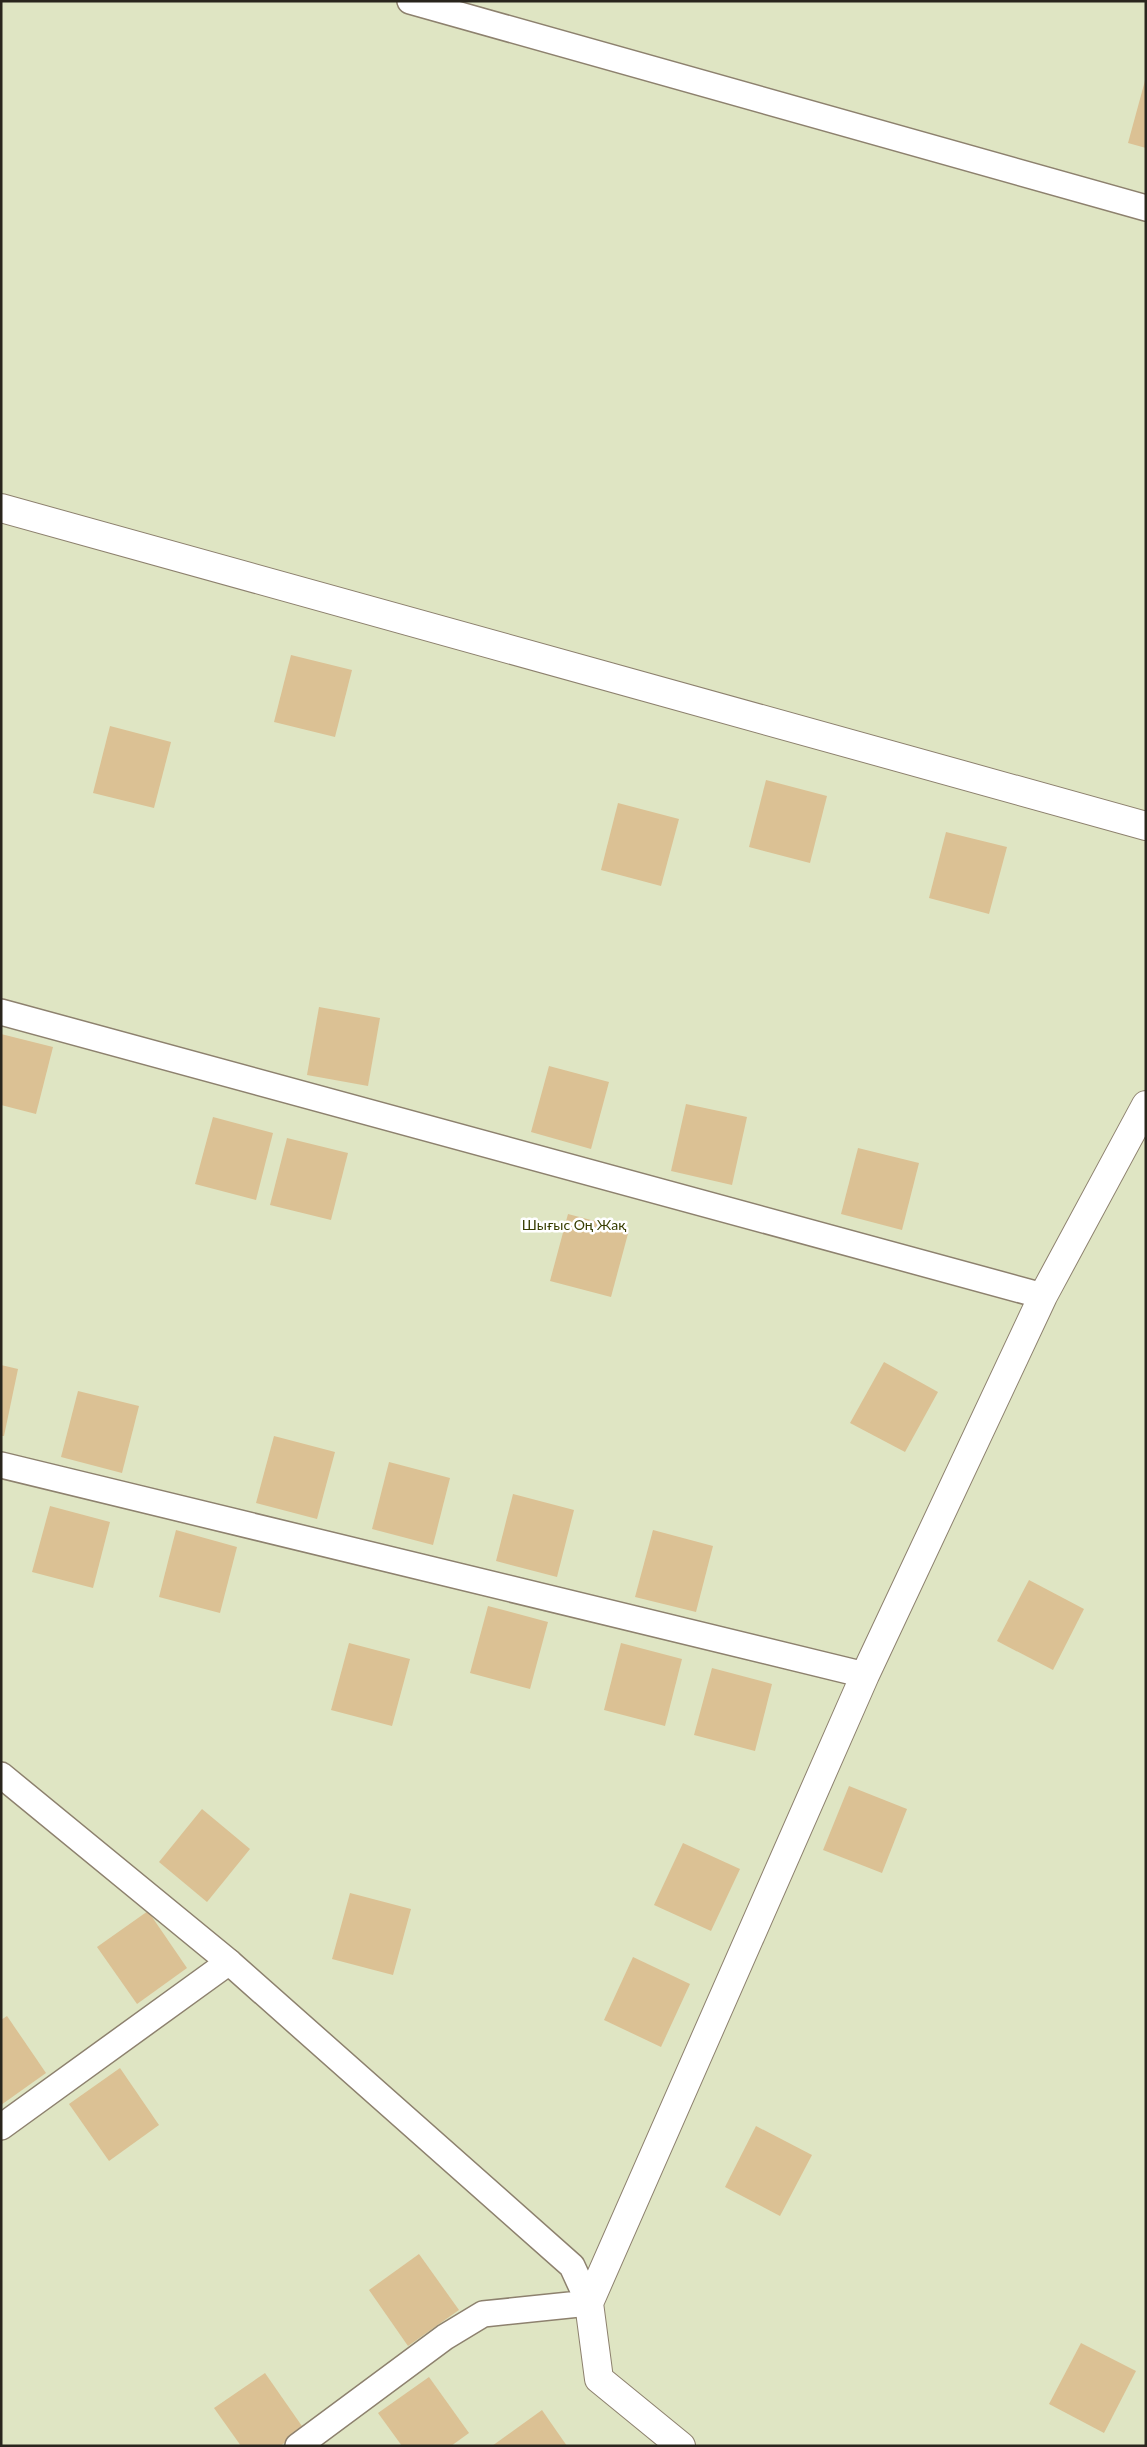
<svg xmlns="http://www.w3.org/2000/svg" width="1147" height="2447" font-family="Lato,sans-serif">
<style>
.green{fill:#dfe5c3}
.building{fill:#dbc194}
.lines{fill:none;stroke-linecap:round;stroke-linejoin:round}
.lane-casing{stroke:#8d816e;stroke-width:28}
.street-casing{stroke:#8d816e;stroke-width:30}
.lane{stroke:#fff;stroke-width:25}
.street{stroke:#fff;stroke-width:28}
.labels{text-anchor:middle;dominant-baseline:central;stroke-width:5;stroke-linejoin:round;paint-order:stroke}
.park-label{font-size:14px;fill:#373d01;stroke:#fff}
</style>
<rect width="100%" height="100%" fill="#fdf3e2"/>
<rect class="green" x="1" y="1" width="1145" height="2445"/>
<g class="building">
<polygon points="1146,77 1146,148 1128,143"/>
<polygon points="291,655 352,670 335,737 274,722"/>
<polygon points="110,726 171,742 154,808 93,793"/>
<polygon points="766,780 827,796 810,863 749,847"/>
<polygon points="618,803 679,819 661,886 601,870"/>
<polygon points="946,832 1007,847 989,914 929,898"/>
<polygon points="319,1007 380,1018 368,1086 307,1075"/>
<polygon points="1,1034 53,1047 36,1114 1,1105"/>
<polygon points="549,1066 609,1082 591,1149 531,1132"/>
<polygon points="686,1104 747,1117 732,1185 671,1171"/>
<polygon points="213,1117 273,1133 256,1200 195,1184"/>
<polygon points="287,1138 348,1153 331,1220 270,1205"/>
<polygon points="858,1148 919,1163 902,1230 841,1214"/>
<polygon points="568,1214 629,1230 611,1297 550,1281"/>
<polygon points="884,1362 938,1392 905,1452 850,1423"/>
<polygon points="1,1365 18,1369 4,1436 1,1436"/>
<polygon points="78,1391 139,1406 122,1473 61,1457"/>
<polygon points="274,1436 335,1452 317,1519 256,1503"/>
<polygon points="389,1462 450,1478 433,1545 372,1529"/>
<polygon points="513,1494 574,1510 557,1577 496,1561"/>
<polygon points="50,1506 110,1522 93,1588 32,1572"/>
<polygon points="176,1530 237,1547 220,1613 159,1597"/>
<polygon points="653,1530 713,1546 696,1612 635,1597"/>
<polygon points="1029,1580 1084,1609 1053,1670 997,1641"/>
<polygon points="488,1606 548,1622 530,1689 470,1673"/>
<polygon points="349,1643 410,1659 392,1726 331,1710"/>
<polygon points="621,1643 682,1659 665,1726 604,1710"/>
<polygon points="712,1668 772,1684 755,1751 694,1735"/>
<polygon points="849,1786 907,1809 882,1873 823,1850"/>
<polygon points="202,1809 250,1849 207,1902 159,1862"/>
<polygon points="683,1843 740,1869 711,1931 654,1905"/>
<polygon points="350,1893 411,1909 393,1975 332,1959"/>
<polygon points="148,1911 187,1968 137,2004 97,1947"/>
<polygon points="633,1957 690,1984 661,2047 604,2020"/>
<polygon points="7,2016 46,2073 1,2105 1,2020"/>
<polygon points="120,2068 159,2125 109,2161 69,2104"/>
<polygon points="756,2126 812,2155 780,2216 725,2187"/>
<polygon points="419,2254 459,2310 408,2346 369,2290"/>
<polygon points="1081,2343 1136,2371 1104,2433 1049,2404"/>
<polygon points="265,2373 304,2429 280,2446 241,2446 214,2408"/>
<polygon points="429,2377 469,2433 451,2446 402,2446 378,2413"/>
<polygon points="542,2410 567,2446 492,2446"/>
</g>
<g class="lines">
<g class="lane-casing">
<g id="lane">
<polyline points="410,1 1146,208"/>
<polyline points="1,1012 1043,1296"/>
<polyline points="1,1465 865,1675"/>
<polyline points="1,1775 229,1962"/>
<polyline points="1,2127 229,1962 572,2266 589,2303 483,2314 445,2337 298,2446"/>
</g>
</g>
<g class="street-casing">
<g id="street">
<polyline points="1,508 1146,826"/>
<polyline points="681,2446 599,2379 589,2303 865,1675 1043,1296 1146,1105"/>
</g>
</g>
<use href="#lane" class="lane"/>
<use href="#street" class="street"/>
</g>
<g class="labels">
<g class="park-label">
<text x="574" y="1224">Шығыс Оң Жақ</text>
</g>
</g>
<rect width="1147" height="2447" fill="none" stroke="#29251d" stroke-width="5"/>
</svg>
